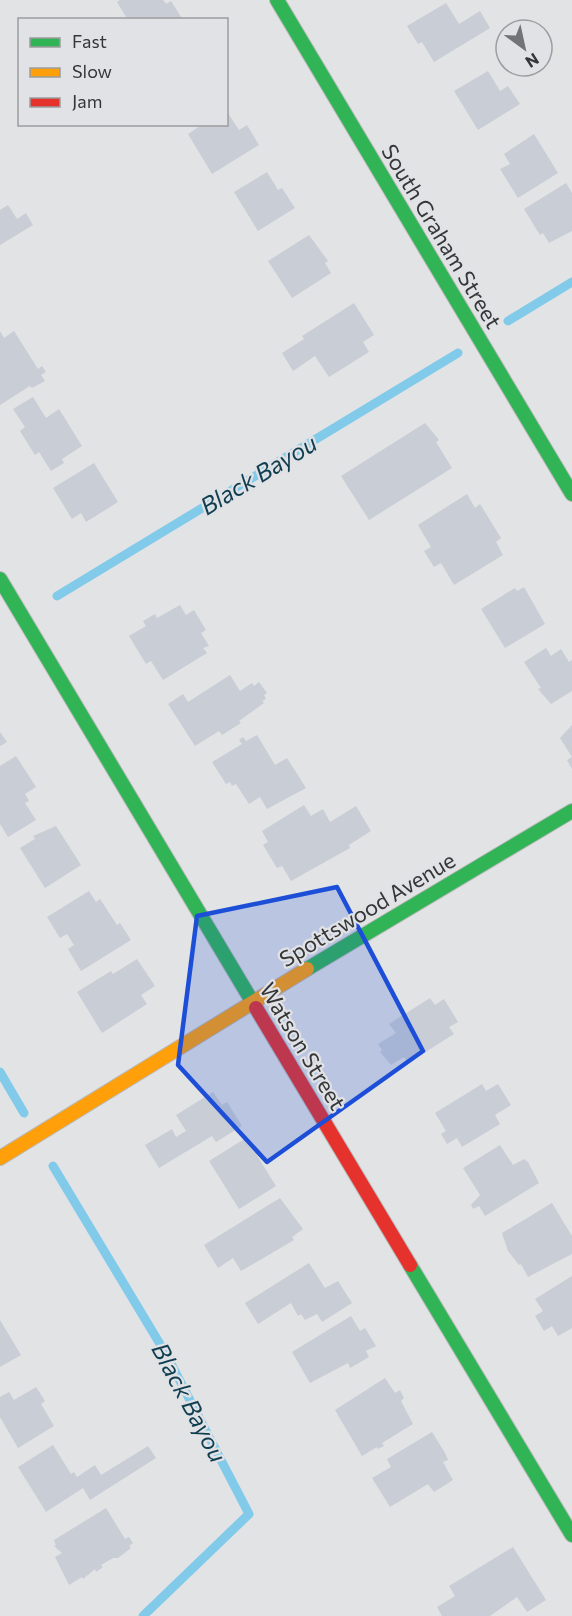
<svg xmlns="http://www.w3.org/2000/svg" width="572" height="1616" font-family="Commissioner,sans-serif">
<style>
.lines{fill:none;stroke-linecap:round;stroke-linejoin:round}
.stream{stroke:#81caea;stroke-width:9}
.building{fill:#c9cdd6}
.fast-casing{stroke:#b8b9ba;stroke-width:16}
.slow-casing{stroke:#b8b9ba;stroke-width:16}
.jam-casing{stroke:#b8b9ba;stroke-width:16}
.fast{stroke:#30b455;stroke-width:14}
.slow{stroke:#ff9f0a;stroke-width:14}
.jam{stroke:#e5322d;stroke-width:14}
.marked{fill:#1d4ed8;fill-opacity:0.2;stroke:#1d4ed8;stroke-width:4.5;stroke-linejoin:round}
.labels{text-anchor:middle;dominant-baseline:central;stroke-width:4.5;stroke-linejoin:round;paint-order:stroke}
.street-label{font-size:22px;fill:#353637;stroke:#e1e2e5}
.water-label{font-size:24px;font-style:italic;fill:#103e51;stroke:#e1e2e5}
</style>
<rect width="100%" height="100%" fill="#e2e3e4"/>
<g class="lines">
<g class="stream">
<polyline points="508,321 572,282"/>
<polyline points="57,596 458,353"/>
<polyline points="0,1072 24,1113"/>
<polyline points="53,1166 166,1354 249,1514 143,1616"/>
</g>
</g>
<g class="building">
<polygon points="120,0 163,0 166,4 171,1 183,20 128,20 117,2"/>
<polygon points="446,3 459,24 480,11 490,28 434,62 422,42 418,44 407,26"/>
<polygon points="488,71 500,91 508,86 520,104 478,130 454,91"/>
<polygon points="226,110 239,130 247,125 259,145 212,174 188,134 203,124 226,124"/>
<polygon points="534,134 558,173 518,198 500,169 510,164 504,154"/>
<polygon points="267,172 278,190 282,188 295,208 258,231 234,192"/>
<polygon points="566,183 572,193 572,231 549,243 543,233 540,235 524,209"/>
<polygon points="8,205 17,219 26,213 33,225 0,245 0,210"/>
<polygon points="309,235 328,261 325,263 331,273 292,298 268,261"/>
<polygon points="354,303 374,335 363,342 369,352 329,377 315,356 293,371 282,353 304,339 302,336"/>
<polygon points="0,331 4,338 14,331 38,369 42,366 46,372 41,375 45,381 32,388 30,386 0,405"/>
<polygon points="33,397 46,418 59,409 82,446 62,459 64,463 51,471 39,452 35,455 20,431 25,427 13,409"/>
<polygon points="425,423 439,440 436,442 452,468 369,520 341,476"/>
<polygon points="94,463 118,502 86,522 81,513 72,519 53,488"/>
<polygon points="467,494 475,508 480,504 501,538 496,542 503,555 454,585 441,563 434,567 424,551 431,547 418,525"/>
<polygon points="524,587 545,624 505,648 481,609 515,588 517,591"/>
<polygon points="180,605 186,615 194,610 206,630 201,633 209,646 203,648 207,653 163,680 151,661 146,664 129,636 146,626 143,621 155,614 157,618"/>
<polygon points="546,648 551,656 561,649 569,662 572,660 572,691 551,704 538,689 541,688 524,662"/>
<polygon points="230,675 240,691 252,683 254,686 259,682 267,693 264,695 266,699 262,701 264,703 239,721 241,723 222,735 219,731 195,746 168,704 183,694 188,702"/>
<polygon points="572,725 572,769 567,760 572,757 560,738"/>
<polygon points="0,732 7,742 0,746"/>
<polygon points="257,735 275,765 287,758 306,788 267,809 260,797 249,804 236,784 232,786 230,782 226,784 212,762 242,744 239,740 243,737 246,741"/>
<polygon points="16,756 36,787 25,794 29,801 25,803 36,820 8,837 0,824 0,766"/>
<polygon points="304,805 311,816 323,809 330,822 356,806 371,831 349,845 350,848 291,881 282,866 277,868 263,845 268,842 262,831"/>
<polygon points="56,826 81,865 45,888 20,848 35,839 33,836"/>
<polygon points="89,891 96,902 100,899 117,925 120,923 131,940 81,971 68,949 74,945 67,934 60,938 47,917"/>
<polygon points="137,959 155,986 141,995 147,1004 102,1033 77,992 111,971 113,974"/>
<polygon points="430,998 435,1005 444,999 458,1022 449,1027 454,1034 408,1063 404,1057 391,1065 380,1052 382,1050 378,1044 396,1033 389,1024"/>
<polygon points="482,1084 486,1091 498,1084 511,1105 495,1115 500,1124 462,1147 457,1138 447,1144 441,1134 446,1131 435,1113"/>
<polygon points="213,1092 222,1105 227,1102 242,1126 216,1142 212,1136 159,1168 145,1145 172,1129 176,1137 186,1131 176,1115"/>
<polygon points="246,1138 276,1186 239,1209 209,1161"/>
<polygon points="500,1145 513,1165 524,1159 528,1162 539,1183 485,1216 479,1206 473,1209 471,1205 480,1195 463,1168"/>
<polygon points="280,1198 303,1229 292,1237 294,1240 241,1271 233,1258 218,1268 204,1245"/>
<polygon points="552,1203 572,1236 572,1254 528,1277 521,1264 519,1265 508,1251 502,1233"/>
<polygon points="309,1263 325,1288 338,1281 352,1303 322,1322 317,1314 305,1320 301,1314 298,1316 291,1303 258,1324 245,1303"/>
<polygon points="572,1276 572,1328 558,1336 552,1326 544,1331 535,1316 543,1311 535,1299"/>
<polygon points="351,1316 360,1331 365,1328 376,1346 366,1351 369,1357 350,1368 348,1363 310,1383 292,1352"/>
<polygon points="0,1320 21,1355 0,1367"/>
<polygon points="385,1378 395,1393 400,1390 404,1398 401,1401 413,1424 382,1443 384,1446 378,1449 377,1447 362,1456 335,1410"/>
<polygon points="36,1387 45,1401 41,1404 54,1426 18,1448 0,1417 0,1397 9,1392 14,1400"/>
<polygon points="432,1432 445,1453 448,1460 443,1462 453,1480 434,1492 428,1484 390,1507 372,1478 391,1467 387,1459"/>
<polygon points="53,1445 71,1474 74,1472 77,1477 95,1465 101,1475 148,1446 156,1458 90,1500 83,1488 46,1512 18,1467"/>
<polygon points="106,1508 125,1539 129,1537 133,1543 129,1546 131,1548 118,1558 113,1558 101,1565 103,1567 96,1572 95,1569 83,1579 82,1577 69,1585 55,1557 62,1553 54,1546 56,1545 54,1540"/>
<polygon points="513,1547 546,1600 527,1612 517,1597 490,1616 442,1616 437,1607 455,1596 449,1586"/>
</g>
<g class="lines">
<g class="fast-casing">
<g id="fast">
<polyline points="277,0 572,494"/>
<polyline points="0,579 256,1008"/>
<polyline points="307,969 572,811"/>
<polyline points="410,1265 572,1535"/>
</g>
</g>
<g class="slow-casing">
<polyline id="slow" points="0,1158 307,969"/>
</g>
<g class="jam-casing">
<polyline id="jam" points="256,1008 410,1265"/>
</g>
<use href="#fast" class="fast"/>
<use href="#slow" class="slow"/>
<use href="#jam" class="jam"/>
</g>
<path class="marked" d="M 337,887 L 423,1051 L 267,1162 L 178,1065 L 197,916 Z"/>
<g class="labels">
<g class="street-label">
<text transform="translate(442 236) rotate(59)">South Graham Street</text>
<text transform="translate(367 909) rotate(-31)">Spottswood Avenue</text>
<text transform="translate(303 1046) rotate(59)">Watson Street</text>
</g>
<g class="water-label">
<text transform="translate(258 474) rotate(-31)">Black Bayou</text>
<text transform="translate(190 1402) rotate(62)">Black Bayou</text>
</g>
</g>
<rect x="18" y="18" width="210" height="108" fill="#e1e2e5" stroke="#9c9d9f" stroke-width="1.5"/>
<rect x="30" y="38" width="30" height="9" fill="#30b455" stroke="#9c9d9f" stroke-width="1.5"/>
<text x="72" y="48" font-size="18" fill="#353637">Fast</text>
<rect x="30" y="68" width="30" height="9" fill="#ff9f0a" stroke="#9c9d9f" stroke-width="1.5"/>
<text x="72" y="78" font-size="18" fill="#353637">Slow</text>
<rect x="30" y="98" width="30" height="9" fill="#e5322d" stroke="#9c9d9f" stroke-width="1.5"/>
<text x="72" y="108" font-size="18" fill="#353637">Jam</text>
<g transform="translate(524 48) rotate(147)"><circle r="28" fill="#e1e2e5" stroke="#9c9d9f" stroke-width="1.5"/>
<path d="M0-4.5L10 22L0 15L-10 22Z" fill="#727374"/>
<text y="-9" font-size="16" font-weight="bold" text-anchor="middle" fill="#353637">N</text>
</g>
</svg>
